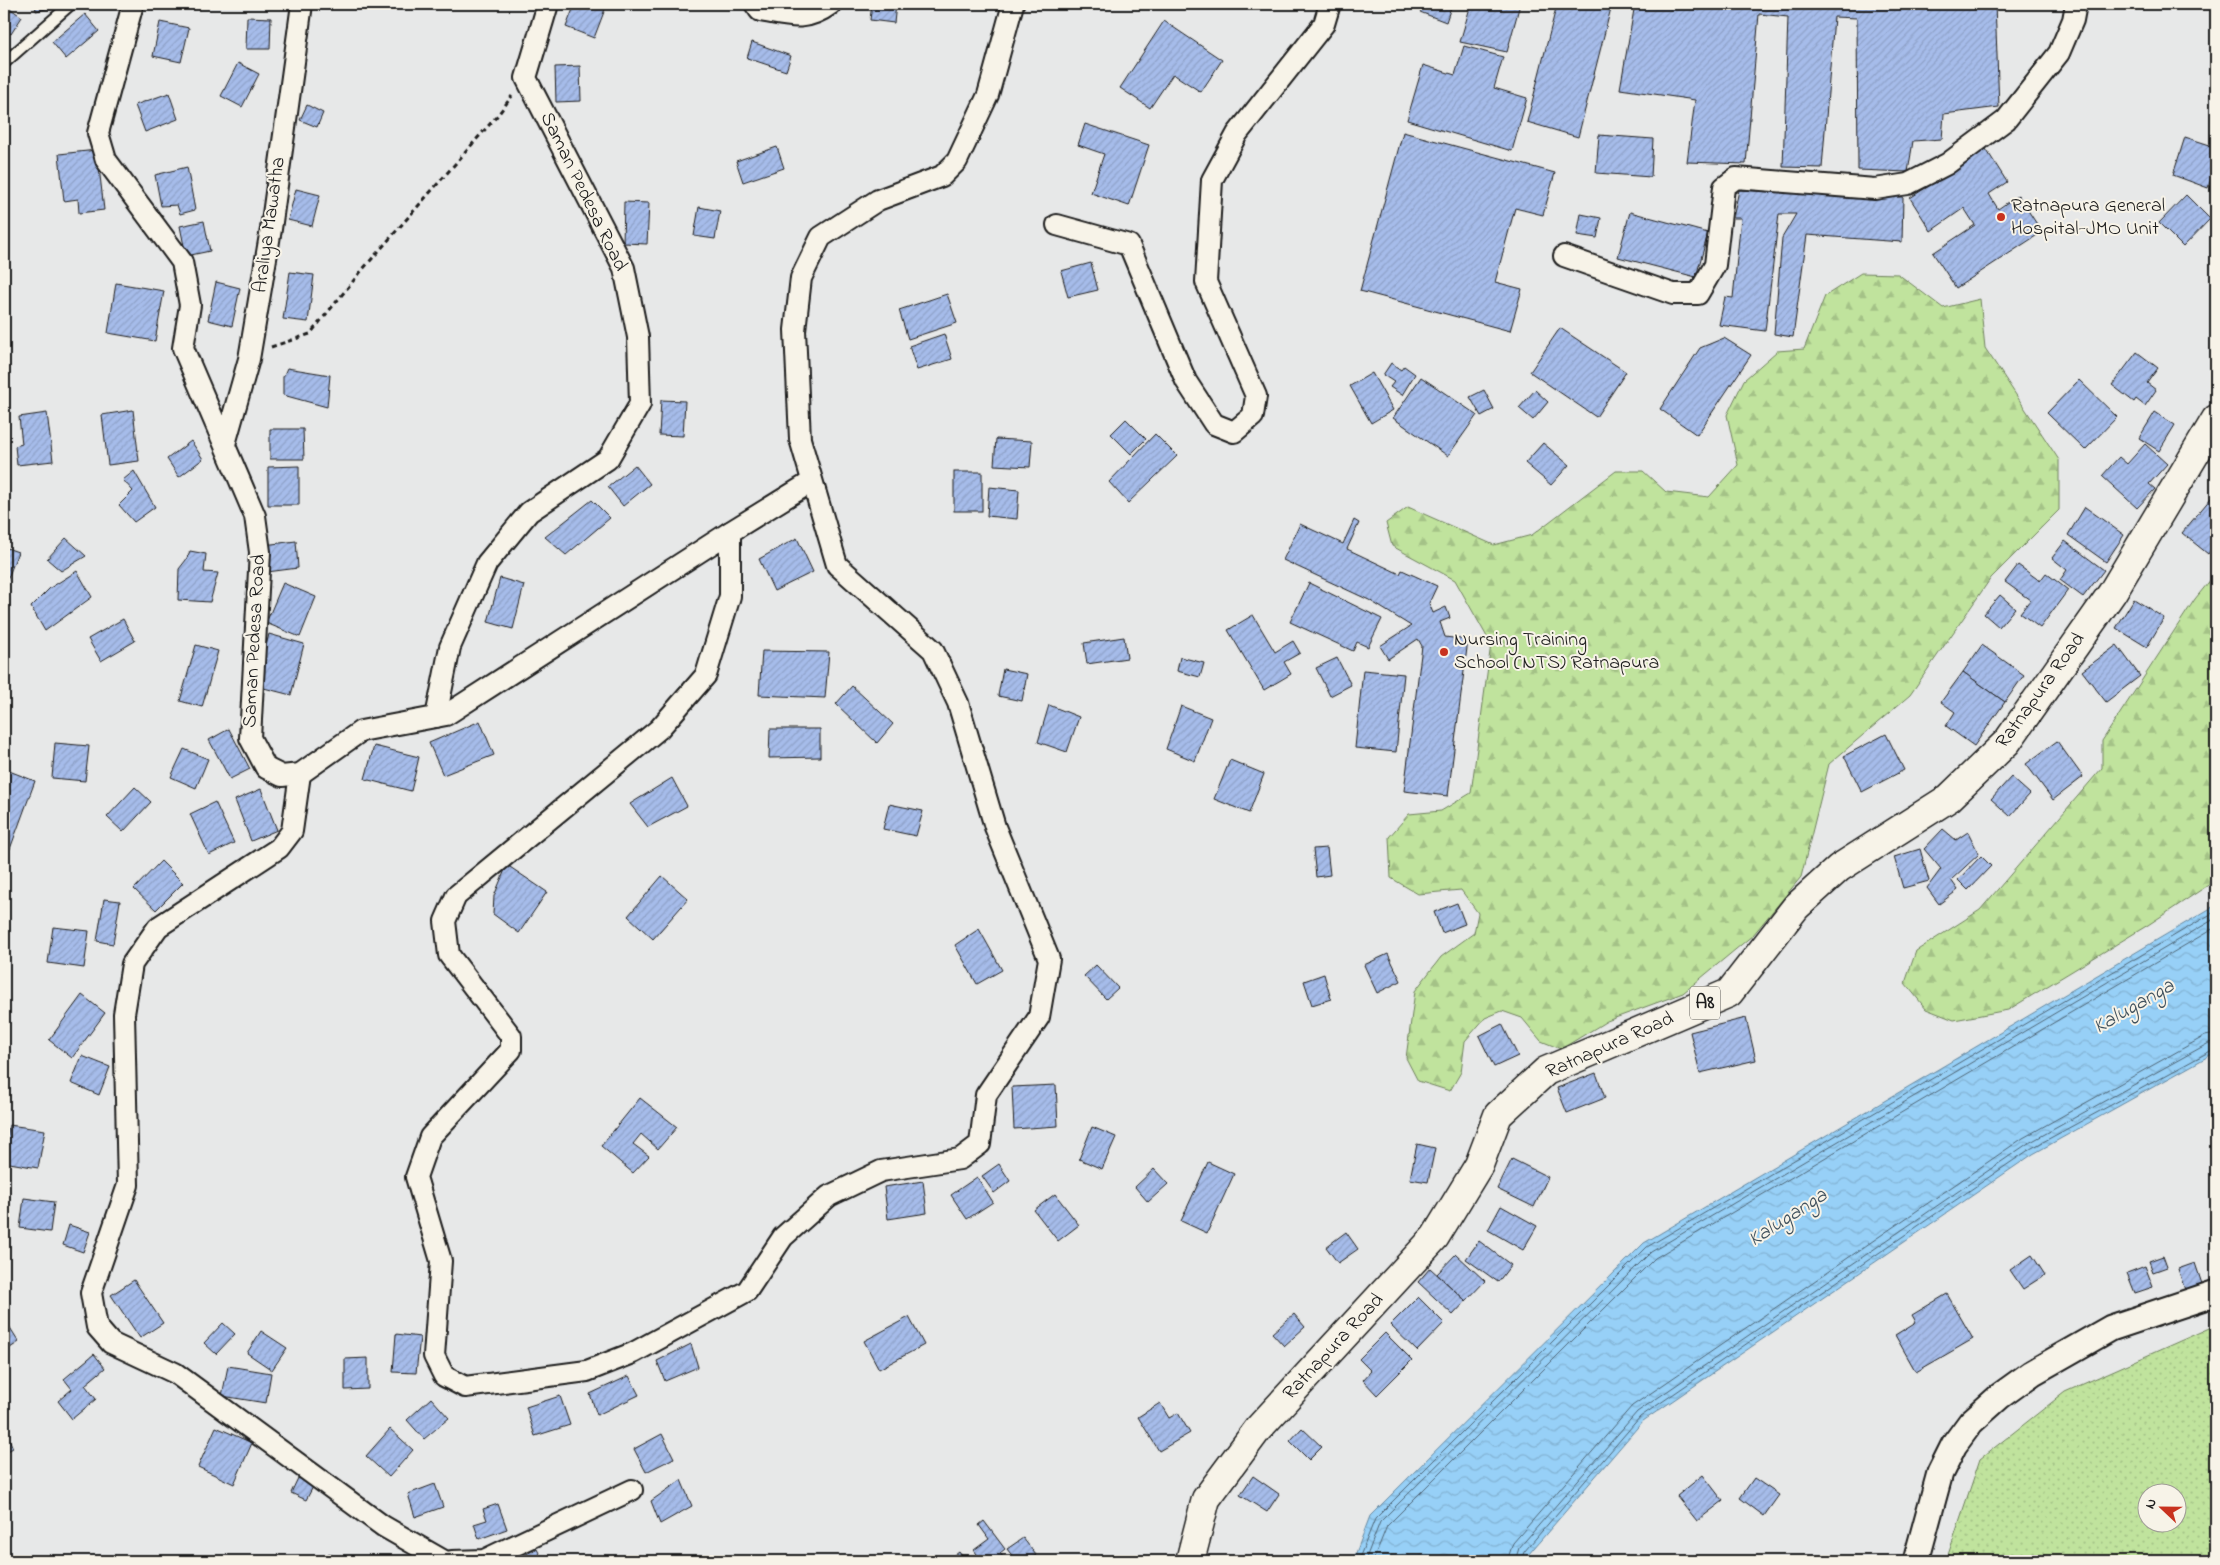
<svg xmlns="http://www.w3.org/2000/svg" width="2220" height="1565" font-family="'Indie Flower',sans-serif">
<style>
.grass{fill:url(#grass-dots);stroke:#6e805c;fill-rule:evenodd}
.forest{fill:url(#forest-firs);stroke:#6e805c}
.water{fill:url(#water-waves);stroke:#66889f}
.lines{fill:none;stroke-linecap:round;stroke-linejoin:round}
.shore{stroke:#4d6474;stroke-width:1}
.building{fill:url(#building-hatch);stroke:#1c1c1c}
.service-casing{stroke:#1c1c1c;stroke-width:14}
.minor-casing{stroke:#1c1c1c;stroke-width:24}
.tertiary-casing{stroke:#1c1c1c;stroke-width:29}
.trunk-casing{stroke:#1c1c1c;stroke-width:31}
.path{stroke:#1c1c1c;stroke-width:3;stroke-dasharray:5 4;stroke-linecap:butt}
.service{stroke:#f7f3e8;stroke-width:10}
.minor{stroke:#f7f3e8;stroke-width:20}
.tertiary{stroke:#f7f3e8;stroke-width:25}
.trunk{stroke:#f7f3e8;stroke-width:28}
.poi-dot{fill:#c8321e;stroke:#f7f3e8;stroke-width:2}
.labels{text-anchor:middle;dominant-baseline:central;stroke-width:4;stroke-linejoin:round;paint-order:stroke}
.shield{fill:#f7f3e8;stroke:#5e5c59;stroke-width:1}
.shield-label{font-size:19px;font-weight:bold;fill:#1c1c1c}
.street-label{font-size:20px;fill:#1c1c1c;stroke:#f7f3e8}
.poi-label{font-size:20px;fill:#1c1c1c;stroke:#f7f3e8;text-anchor:start}
.water-label{font-size:21px;font-style:italic;fill:#41525e;stroke:#f7f3e8}
</style>
<defs>
<pattern id="grass-dots" width="8" height="8" patternUnits="userSpaceOnUse" patternTransform="scale(1.25)"><rect width="8" height="8" fill="#c0e39d"/><path d="M2 2h.1M6 6h.1" fill="none" stroke="#a4c287" stroke-width="1.8" stroke-linecap="round"/></pattern>
<pattern id="forest-firs" width="22" height="20" patternUnits="userSpaceOnUse" patternTransform="scale(1.25)"><rect width="22" height="20" fill="#c0e39d"/><path d="M5 1l3.5 6h-7zM16 11l3.5 6h-7z" fill="#a4c287"/></pattern>
<pattern id="water-waves" width="16" height="10" patternUnits="userSpaceOnUse" patternTransform="scale(1.25)"><rect width="16" height="10" fill="#97d0f7"/><path d="M0 5q4-4 8 0t8 0" fill="none" stroke="#82b2d3"/></pattern>
<pattern id="building-hatch" width="6" height="6" patternUnits="userSpaceOnUse" patternTransform="scale(1.25)"><rect width="6" height="6" fill="#a6bcea"/><path d="M-1 1l2-2M0 6l6-6M5 7l2-2" fill="none" stroke="#8ea1c8"/></pattern>
</defs>
<rect width="100%" height="100%" fill="#e7e8e8"/>
<filter id="ink" filterUnits="userSpaceOnUse"><feTurbulence type="fractalNoise" baseFrequency=".02" numOctaves="2"/><feDisplacementMap in="SourceGraphic" scale="10" xChannelSelector="R" yChannelSelector="G"/><feConvolveMatrix kernelMatrix="1 2 1 2 8 2 1 2 1" color-interpolation-filters="sRGB"/></filter>
<g filter="url(#ink)">
<path class="grass" d="M 2216,1325 L 2216,1561 L 1946,1561 L 1980,1459 L 2065,1392 ZM 2148,1492 L 2178,1492 L 2178,1522 L 2148,1522 Z"/>
<g class="forest">
<polygon points="1861,273 1898,274 1943,308 1980,299 1985,348 2059,460 2059,510 1991,578 1910,695 1829,764 1801,877 1753,935 1683,993 1607,1021 1561,1049 1541,1041 1522,1018 1502,1011 1485,1018 1465,1041 1461,1072 1450,1091 1418,1081 1406,1058 1415,991 1441,957 1474,933 1478,913 1461,890 1418,894 1391,878 1389,837 1409,814 1441,811 1471,793 1491,644 1455,580 1392,546 1386,523 1408,507 1494,545 1532,535 1616,471 1643,471 1666,492 1709,497 1738,465 1727,415 1744,380 1777,351 1804,349 1825,296"/>
<polygon points="2216,573 2216,880 2148,925 2008,1010 1954,1020 1926,1009 1905,983 1916,951 1980,910 2102,768 2102,741 2195,599"/>
</g>
<polygon class="water" points="2216,905 2216,1052 2033,1154 1643,1421 1528,1555 1525,1561 1353,1561 1370,1516 1644,1243"/>
<g class="lines">
<g class="shore">
<polyline points="1358,1561 1375,1519 1647,1247 2216,911"/>
<polyline points="1365,1561 1380,1522 1651,1252 2216,918"/>
<polyline points="1373,1561 1387,1526 1655,1258 2216,927"/>
<polyline points="1507,1561 1513,1543 1632,1406 2023,1138 2205,1036 2216,1034"/>
<polyline points="1515,1561 1519,1548 1637,1412 2027,1144 2209,1043 2216,1041"/>
<polyline points="1521,1561 1524,1552 1640,1417 2030,1149 2216,1048"/>
</g>
</g>
<g class="building">
<polygon points="4,4 22,17 11,34 4,29"/>
<polygon points="35,4 56,4 56,7 36,11"/>
<polygon points="575,4 607,4 594,38 566,27"/>
<polygon points="872,4 896,4 894,23 870,20"/>
<polygon points="1423,4 1452,4 1446,22 1420,12"/>
<polygon points="1471,4 1520,4 1507,52 1460,42"/>
<polygon points="1557,4 1612,4 1578,137 1527,122"/>
<polygon points="1635,4 1995,4 1999,107 1944,114 1942,139 1913,141 1908,172 1858,170 1857,18 1834,17 1822,168 1783,167 1788,17 1759,14 1746,164 1687,162 1695,100 1620,89"/>
<polygon points="85,14 99,31 66,59 52,42"/>
<polygon points="247,17 271,18 270,49 246,49"/>
<polygon points="1164,21 1222,60 1201,92 1173,74 1150,108 1120,88"/>
<polygon points="160,22 189,28 181,62 153,56"/>
<polygon points="752,42 791,56 786,71 747,58"/>
<polygon points="1464,46 1503,57 1494,88 1527,98 1512,151 1407,120 1423,65 1455,75"/>
<polygon points="238,63 259,74 242,107 221,96"/>
<polygon points="580,66 581,101 556,102 555,67"/>
<polygon points="169,93 178,119 145,132 135,105"/>
<polygon points="307,105 323,113 317,127 300,120"/>
<polygon points="1085,124 1149,145 1129,206 1091,193 1104,154 1078,145"/>
<polygon points="1403,132 1555,173 1543,215 1515,208 1495,282 1522,289 1510,331 1360,291"/>
<polygon points="1599,135 1653,139 1651,177 1596,173"/>
<polygon points="2185,137 2216,147 2216,164 2208,188 2173,175"/>
<polygon points="777,147 784,168 743,182 736,161"/>
<polygon points="1986,149 2007,182 1989,194 1998,209 2018,195 2042,232 1956,288 1933,253 1975,225 1964,208 1931,231 1910,198"/>
<polygon points="97,150 104,210 79,213 78,199 64,201 59,154"/>
<polygon points="187,167 195,210 180,214 177,205 161,206 155,175"/>
<polygon points="296,189 320,195 312,226 288,220"/>
<polygon points="1739,190 1805,194 1903,197 1902,242 1807,235 1793,337 1774,334 1782,238 1796,214 1779,214 1765,331 1719,325 1725,297 1733,298 1741,218 1733,218"/>
<polygon points="2186,195 2210,219 2183,247 2159,223"/>
<polygon points="624,202 649,203 647,244 623,243"/>
<polygon points="699,207 720,211 715,239 694,236"/>
<polygon points="1630,212 1708,233 1696,277 1618,257"/>
<polygon points="1581,214 1601,218 1597,238 1577,235"/>
<polygon points="204,221 210,251 186,256 180,226"/>
<polygon points="1091,263 1098,290 1068,297 1061,271"/>
<polygon points="290,272 314,275 308,322 283,319"/>
<polygon points="216,282 240,288 232,326 208,320"/>
<polygon points="116,283 164,291 155,341 108,333"/>
<polygon points="947,294 957,323 908,339 899,310"/>
<polygon points="1560,328 1626,372 1596,417 1530,372"/>
<polygon points="944,334 952,359 917,370 909,346"/>
<polygon points="1724,338 1751,355 1697,435 1660,409 1700,348"/>
<polygon points="2137,352 2158,368 2147,383 2156,390 2145,406 2136,399 2134,402 2112,385"/>
<polygon points="1391,363 1401,370 1404,366 1415,374 1402,395 1390,387 1394,382 1383,375"/>
<polygon points="287,368 330,375 327,407 283,395 283,377"/>
<polygon points="1372,373 1393,410 1371,423 1350,386"/>
<polygon points="1421,377 1477,415 1448,456 1393,418"/>
<polygon points="2079,380 2117,417 2085,450 2047,413"/>
<polygon points="1484,390 1494,409 1481,416 1470,397"/>
<polygon points="1535,390 1548,402 1533,420 1519,408"/>
<polygon points="661,400 685,401 683,436 659,435"/>
<polygon points="133,410 139,461 108,465 102,415"/>
<polygon points="2155,412 2175,425 2159,451 2139,438"/>
<polygon points="47,413 53,461 17,465 15,446 22,444 19,417"/>
<polygon points="1126,419 1146,439 1131,454 1111,434"/>
<polygon points="270,429 303,429 304,459 270,459"/>
<polygon points="1155,434 1177,456 1128,503 1109,482"/>
<polygon points="996,439 1032,441 1030,467 994,465"/>
<polygon points="191,441 203,459 179,477 167,459"/>
<polygon points="1543,443 1569,465 1551,485 1525,463"/>
<polygon points="2145,444 2167,464 2149,484 2155,489 2137,508 2102,476 2119,457 2127,464"/>
<polygon points="635,465 650,484 623,506 608,487"/>
<polygon points="299,466 299,505 268,505 268,467"/>
<polygon points="134,471 155,507 134,522 119,505 133,491 123,480"/>
<rect x="954" y="472" width="28" height="39"/>
<polygon points="989,487 1019,490 1017,519 987,516"/>
<polygon points="2216,492 2216,544 2208,554 2182,533"/>
<polygon points="592,500 610,518 566,555 545,537"/>
<polygon points="2085,507 2124,535 2106,562 2068,535"/>
<polygon points="1354,520 1359,523 1347,549 1400,574 1402,570 1437,586 1429,603 1433,613 1446,607 1450,618 1440,622 1445,637 1468,640 1448,796 1404,791 1422,646 1418,639 1388,659 1380,646 1411,626 1369,600 1283,560 1300,524 1343,544"/>
<polygon points="66,538 86,556 61,571 47,559"/>
<polygon points="797,538 813,572 774,591 759,559"/>
<polygon points="296,541 298,568 267,572 264,545"/>
<polygon points="2065,541 2104,570 2083,597 2060,580 2067,570 2052,558"/>
<polygon points="4,547 18,552 5,586 4,585"/>
<polygon points="190,551 206,554 204,572 218,573 210,602 178,600 179,569 186,560"/>
<polygon points="2018,565 2040,581 2046,573 2068,590 2040,628 2020,613 2030,600 2005,582"/>
<polygon points="77,571 92,597 45,631 31,607 50,588"/>
<polygon points="500,578 524,585 513,629 488,622"/>
<polygon points="283,583 316,597 300,637 266,623"/>
<polygon points="1309,583 1382,619 1368,647 1357,642 1353,651 1290,622"/>
<polygon points="2000,595 2015,608 1999,627 1984,614"/>
<polygon points="2134,599 2164,618 2147,647 2116,628"/>
<polygon points="1253,615 1275,652 1293,641 1300,653 1284,662 1291,674 1264,690 1228,630"/>
<polygon points="123,619 135,641 101,661 88,639"/>
<polygon points="269,634 304,644 291,695 256,686"/>
<polygon points="1124,637 1127,658 1087,664 1084,643"/>
<polygon points="196,645 218,651 202,707 180,701"/>
<polygon points="1982,645 2024,675 2005,702 1963,672"/>
<polygon points="2117,645 2140,676 2106,702 2082,671"/>
<polygon points="762,651 829,652 825,698 759,695"/>
<polygon points="1180,657 1204,663 1200,677 1177,671"/>
<polygon points="1337,658 1351,685 1330,696 1316,668"/>
<polygon points="1003,669 1027,674 1022,701 998,696"/>
<polygon points="1363,670 1404,674 1396,752 1355,748"/>
<polygon points="1963,672 2005,702 1974,746 1946,726 1955,712 1941,702"/>
<polygon points="852,686 893,724 877,743 836,704"/>
<polygon points="1049,705 1079,717 1067,752 1038,742"/>
<polygon points="1181,706 1211,718 1195,761 1166,749"/>
<polygon points="480,721 494,755 443,775 429,743"/>
<polygon points="229,729 250,769 230,779 209,740"/>
<polygon points="770,729 820,729 820,757 769,758"/>
<polygon points="1886,734 1904,770 1862,792 1844,756"/>
<polygon points="2057,741 2083,777 2053,800 2026,764"/>
<polygon points="55,743 89,746 85,781 52,778"/>
<polygon points="374,746 419,757 411,791 365,779"/>
<polygon points="184,749 208,759 196,788 171,777"/>
<polygon points="1230,760 1264,774 1249,813 1214,799"/>
<polygon points="4,769 35,781 10,849 4,846"/>
<polygon points="2011,777 2030,794 2010,816 1991,799"/>
<polygon points="672,778 687,806 648,827 630,804"/>
<polygon points="135,787 151,802 123,832 107,817"/>
<polygon points="261,789 277,830 251,841 235,800"/>
<polygon points="215,802 234,843 209,855 190,814"/>
<polygon points="889,804 923,811 916,836 883,829"/>
<polygon points="1943,829 1956,840 1968,832 1979,854 1951,880 1958,890 1939,904 1927,888 1941,869 1924,849"/>
<polygon points="1327,848 1330,875 1316,877 1313,849"/>
<polygon points="1920,849 1929,881 1903,888 1894,857"/>
<polygon points="1981,856 1991,866 1968,890 1958,880"/>
<polygon points="161,861 183,883 156,910 134,889"/>
<polygon points="507,865 547,892 519,933 493,914 494,896"/>
<polygon points="662,876 688,899 653,939 628,916"/>
<polygon points="104,899 120,901 113,944 97,941"/>
<polygon points="1457,903 1465,924 1442,933 1434,912"/>
<polygon points="53,927 89,931 84,968 48,963"/>
<polygon points="979,929 1002,970 977,984 955,945"/>
<polygon points="1388,954 1401,981 1377,993 1364,965"/>
<polygon points="1096,965 1118,988 1106,999 1084,976"/>
<polygon points="1324,974 1331,999 1312,1005 1304,981"/>
<polygon points="82,995 105,1013 72,1058 49,1040"/>
<polygon points="1746,1018 1756,1060 1700,1073 1690,1032"/>
<polygon points="1502,1024 1518,1056 1494,1067 1479,1036"/>
<polygon points="82,1056 110,1067 99,1095 71,1083"/>
<polygon points="1596,1073 1605,1098 1567,1113 1557,1088"/>
<polygon points="1056,1085 1058,1126 1014,1129 1012,1087"/>
<polygon points="640,1098 677,1127 658,1149 641,1134 633,1144 649,1156 633,1173 601,1146"/>
<polygon points="9,1125 45,1130 38,1168 4,1162"/>
<polygon points="1092,1127 1116,1137 1102,1169 1079,1159"/>
<polygon points="1417,1144 1435,1148 1428,1182 1410,1179"/>
<polygon points="1512,1159 1548,1177 1534,1207 1497,1189"/>
<polygon points="1208,1162 1234,1174 1207,1233 1181,1221"/>
<polygon points="999,1164 1010,1181 994,1193 982,1176"/>
<polygon points="1154,1169 1168,1184 1148,1202 1135,1187"/>
<polygon points="977,1177 993,1202 967,1219 951,1195"/>
<polygon points="923,1181 927,1213 888,1219 884,1187"/>
<polygon points="1055,1194 1079,1225 1058,1241 1034,1210"/>
<polygon points="24,1198 54,1202 50,1232 20,1228"/>
<polygon points="1501,1206 1537,1226 1523,1250 1488,1230"/>
<polygon points="69,1225 90,1232 83,1252 63,1245"/>
<polygon points="1346,1232 1358,1249 1338,1263 1326,1247"/>
<polygon points="1479,1241 1511,1265 1498,1282 1466,1259"/>
<polygon points="1456,1254 1485,1281 1466,1301 1437,1274"/>
<polygon points="2032,1255 2045,1275 2023,1289 2010,1270"/>
<polygon points="2163,1256 2167,1267 2153,1272 2149,1261"/>
<polygon points="2195,1263 2203,1287 2186,1293 2178,1269"/>
<polygon points="2145,1266 2153,1287 2135,1293 2127,1273"/>
<polygon points="1430,1268 1466,1301 1453,1315 1418,1282"/>
<polygon points="134,1280 163,1323 140,1338 111,1295"/>
<polygon points="1947,1294 1973,1339 1916,1372 1895,1335 1916,1322 1912,1315"/>
<polygon points="1418,1297 1444,1323 1417,1351 1390,1325"/>
<polygon points="1294,1314 1305,1327 1284,1346 1272,1333"/>
<polygon points="909,1317 924,1345 879,1369 864,1341"/>
<polygon points="4,1318 19,1342 4,1352"/>
<polygon points="223,1323 235,1334 216,1354 204,1343"/>
<polygon points="261,1331 287,1348 272,1370 247,1353"/>
<polygon points="1385,1333 1412,1360 1377,1395 1363,1380 1371,1371 1359,1359"/>
<polygon points="396,1334 420,1337 416,1373 393,1372"/>
<polygon points="691,1344 698,1367 665,1381 657,1361"/>
<polygon points="94,1354 105,1368 85,1385 96,1399 72,1419 58,1401 72,1389 64,1379"/>
<polygon points="368,1358 368,1389 345,1390 345,1359"/>
<polygon points="228,1366 271,1373 266,1403 222,1396"/>
<polygon points="629,1376 639,1395 597,1415 590,1394"/>
<polygon points="560,1396 570,1425 535,1436 526,1407"/>
<polygon points="431,1398 449,1418 424,1439 407,1420"/>
<polygon points="1160,1403 1169,1418 1178,1413 1190,1433 1159,1451 1138,1417"/>
<polygon points="216,1427 252,1443 234,1484 198,1467"/>
<polygon points="4,1428 13,1448 4,1453"/>
<polygon points="1302,1428 1322,1447 1309,1460 1290,1441"/>
<polygon points="390,1429 413,1450 389,1477 366,1456"/>
<polygon points="662,1434 674,1458 646,1472 634,1449"/>
<polygon points="1703,1475 1723,1501 1697,1521 1677,1496"/>
<polygon points="1253,1476 1279,1494 1267,1512 1240,1495"/>
<polygon points="298,1478 314,1485 306,1500 291,1493"/>
<polygon points="1754,1478 1779,1495 1764,1516 1740,1498"/>
<polygon points="681,1480 692,1506 660,1524 651,1501"/>
<polygon points="435,1484 443,1507 415,1517 408,1494"/>
<polygon points="498,1504 507,1529 479,1539 474,1524 487,1520 483,1509"/>
<polygon points="984,1521 1005,1549 1000,1553 1006,1561 982,1561 974,1550 989,1539 979,1525"/>
<polygon points="1023,1538 1036,1555 1028,1561 1009,1561 1014,1558 1007,1549"/>
<polygon points="537,1549 543,1561 511,1561"/>
<polygon points="959,1552 966,1561 947,1561"/>
<polygon points="329,1553 340,1561 323,1561"/>
</g>
<g class="lines">
<g class="service-casing">
<polyline id="service" points="4,63 71,4"/>
</g>
<g class="minor-casing">
<g id="minor">
<polyline points="133,4 98,133 106,160 182,262 190,305 183,348 255,516 260,552 250,738 266,768 282,776 300,774 361,731 446,715 730,532 811,482"/>
<path d="M 755,4 L 760,11 C 790,16 805,23 831,4"/>
<polyline points="1057,225 1129,245 1186,381 1214,424 1234,432 1253,416 1256,396 1206,282 1212,180 1237,134 1324,24 1330,4"/>
<polyline points="1564,256 1673,294 1698,294 1715,265 1724,187 1736,178 1875,189 1908,184 1947,164 2006,120 2059,53 2073,20 2076,4"/>
<polyline points="225,444 249,359 271,229 302,4"/>
<polyline points="730,532 730,596 706,675 659,729 456,896 445,921 449,955 511,1036 511,1050 430,1137 416,1177 441,1261 434,1356 444,1376 465,1387 587,1371 633,1353 747,1291 783,1237 829,1196 881,1171 960,1159 980,1144 986,1095 1039,1017 1049,959 995,827 958,703 933,650 837,565 800,439 795,330 801,278 821,237 878,200 942,176 957,161 988,95 1013,4"/>
<polyline points="436,717 450,647 487,563 529,512 608,459 640,404 638,337 624,268 526,78 548,4"/>
<polyline points="300,774 292,831 279,848 158,927 132,964 124,1014 128,1185 91,1293 97,1327 111,1343 175,1373 383,1526 444,1561"/>
<polyline points="452,1561 484,1560 632,1490"/>
</g>
</g>
<g class="tertiary-casing">
<polyline id="tertiary" points="1916,1561 1940,1473 1954,1445 1971,1422 2000,1396 2032,1373 2111,1328 2216,1293"/>
</g>
<g class="trunk-casing">
<polyline id="trunk" points="1190,1561 1206,1499 1258,1429 1435,1237 1479,1165 1498,1115 1546,1071 1729,993 1796,907 1839,868 1949,798 2007,742 2112,593 2216,419"/>
</g>
<polyline class="path" points="271,347 310,334 363,269 497,116 512,96"/>
<use href="#service" class="service"/>
<use href="#minor" class="minor"/>
<use href="#tertiary" class="tertiary"/>
<use href="#trunk" class="trunk"/>
</g>
</g>
<g class="poi-dot">
<circle cx="2001" cy="217" r="5"/>
<circle cx="1444" cy="652" r="5"/>
</g>
<g class="labels">
<rect class="shield" x="1690" y="986.5" width="30" height="33" rx="4"/>
<g class="shield-label">
<text x="1705" y="1003">A8</text>
</g>
<g class="street-label">
<text transform="translate(583 192) rotate(64)">Saman Pedesa Road</text>
<text transform="translate(270 225) rotate(-82)">Araliya Mawatha</text>
<text transform="translate(255 641) rotate(-87)">Saman Pedesa Road</text>
<text transform="translate(2041 691) rotate(-54)">Ratnapura Road</text>
<text transform="translate(1610 1046) rotate(-24)">Ratnapura Road</text>
<text transform="translate(1334 1347) rotate(-47)">Ratnapura Road</text>
</g>
<g class="poi-label">
<text x="2011" y="206">Ratnapura General<tspan x="2011" dy="23">Hospital-JMO Unit</tspan></text>
<text x="1454" y="640">Nursing Training<tspan x="1454" dy="23">School (NTS) Ratnapura</tspan></text>
</g>
<g class="water-label">
<text transform="translate(2134 1007) rotate(-30)">Kaluganga</text>
<text transform="translate(1788 1218) rotate(-33)">Kaluganga</text>
</g>
</g>
<rect width="2220" height="1565" fill="none" stroke="#f7f3e8" stroke-width="20"/>
<rect x="10" y="10" width="2200" height="1545" fill="none" stroke="#1c1c1c" stroke-width="2" filter="url(#ink)"/>
<g transform="translate(2162 1508) rotate(292)"><circle r="24" fill="#f7f3e8" stroke="#9f9d96"/>
<path d="M0-4L9 19L0 12L-9 19Z" fill="#c8321e"/>
<text y="-8" font-size="14" font-weight="bold" text-anchor="middle" fill="#1c1c1c">N</text>
</g>
</svg>
